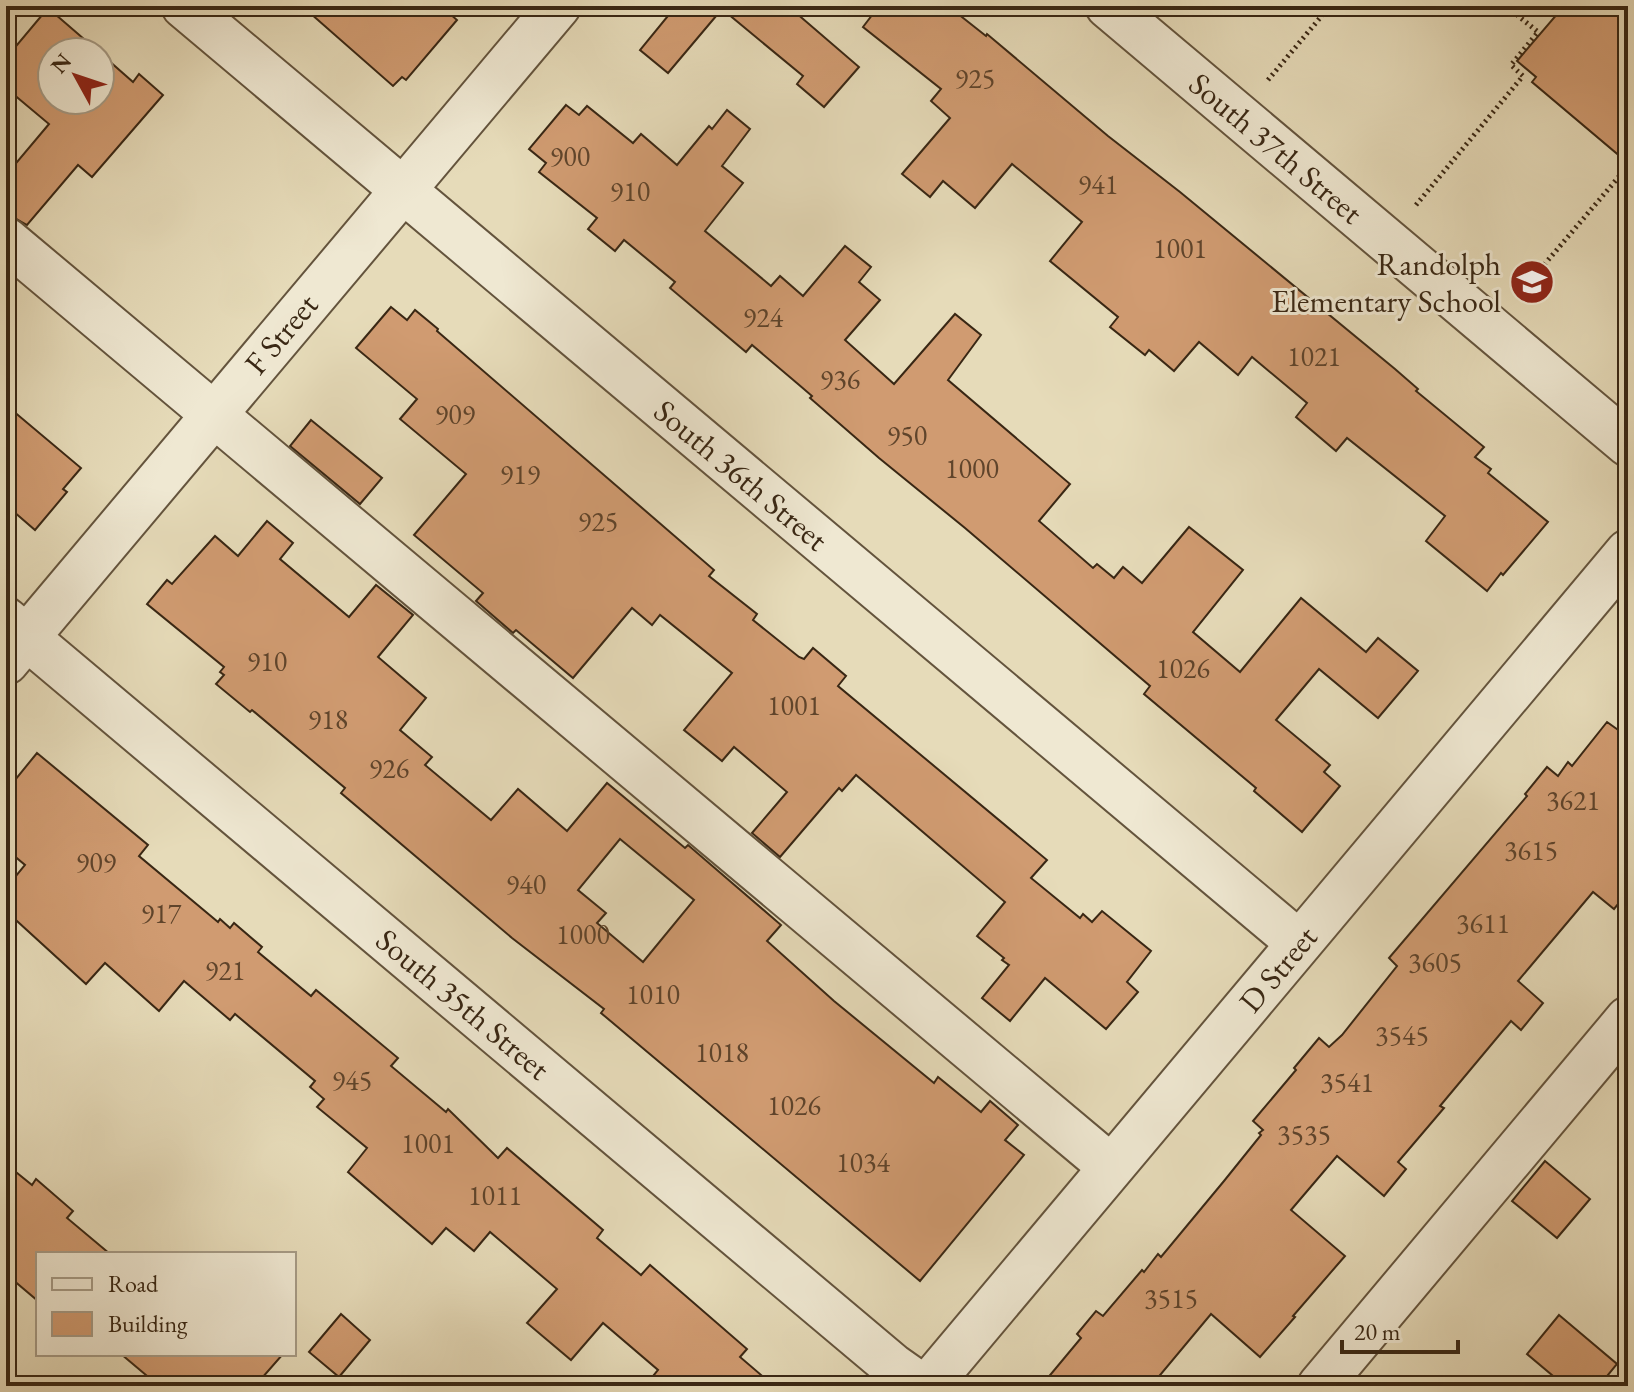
<svg xmlns="http://www.w3.org/2000/svg" width="1634" height="1392" font-family="'EB Garamond',serif">
<style>
.building{fill:#d09b71;stroke:#392714;stroke-width:2;fill-rule:evenodd}
.lines{fill:none;stroke-linecap:round;stroke-linejoin:round}
.minor-casing{stroke:#64543d;stroke-width:48}
.path{stroke:#392714;stroke-width:5;stroke-dasharray:2 4;stroke-linecap:butt}
.minor{stroke:#efe8d2;stroke-width:44}
.labels{text-anchor:middle;dominant-baseline:central;stroke-width:6;stroke-linejoin:round;paint-order:stroke}
.number-label{font-size:28px;fill:#5f442b}
.street-label{font-size:32px;fill:#392714;stroke:#efe8d2}
.poi-label{font-size:32px;fill:#392714;stroke:#efe8d2;text-anchor:end}
</style>
<rect width="100%" height="100%" fill="#e6dbb9"/>
<filter id="stains"><feTurbulence type="fractalNoise" baseFrequency=".0025" numOctaves="4"/><feColorMatrix values="0 0 0 0 .2 0 0 0 0 .09 0 0 0 0 .02 0 0 0 .5 -.17"/></filter>
<radialGradient id="worn" r=".72"><stop offset=".6" stop-color="#630" stop-opacity="0"/><stop offset="1" stop-color="#630" stop-opacity=".3"/></radialGradient>
<g class="building">
<polygon points="302,6 441,6 457,20 406,80 402,77 393,86"/>
<polygon points="676,6 788,6 859,67 824,107 797,84 803,76 722,9 668,73 640,50"/>
<polygon points="879,6 948,6 986,36 987,34 1108,136 1180,192 1395,369 1418,389 1416,391 1484,447 1475,457 1491,469 1488,473 1548,522 1503,575 1501,573 1487,591 1426,541 1445,516 1347,438 1336,451 1296,417 1307,403 1252,357 1238,375 1199,342 1174,371 1149,350 1145,355 1110,327 1118,317 1050,261 1082,222 1012,164 975,208 943,181 930,197 902,174 950,118 931,101 941,89 863,27"/>
<polygon points="1564,6 1628,6 1628,163 1532,82 1536,77 1517,61"/>
<polygon points="48,8 99,52 52,52 52,100 100,100 100,53 133,82 139,74 163,95 92,177 78,165 27,225 11,216 6,216 6,175 49,124 6,88 6,58"/>
<polygon points="566,105 579,115 587,106 633,143 641,134 677,165 709,126 712,129 727,110 750,129 722,166 743,183 705,231 771,286 780,276 803,296 845,246 871,267 859,282 880,300 845,340 894,384 955,314 981,335 948,380 1070,484 1039,521 1093,568 1097,564 1114,578 1123,567 1142,583 1189,527 1243,570 1193,632 1240,672 1301,598 1366,652 1378,638 1418,671 1378,718 1319,669 1276,720 1330,765 1324,772 1340,786 1302,832 1254,791 1256,788 1144,694 1150,686 965,528 879,458 810,398 812,396 798,384 752,345 746,352 670,288 675,282 624,240 615,251 588,229 597,218 539,172 546,163 529,149"/>
<polygon points="391,307 407,320 415,310 438,329 437,331 714,570 709,576 757,614 753,620 799,657 804,659 813,648 846,676 838,686 1047,860 1031,878 1080,918 1083,914 1092,922 1102,911 1151,951 1127,982 1138,992 1106,1029 1045,978 1010,1021 982,998 1009,965 1002,960 1004,958 977,936 1005,902 856,775 842,791 839,788 780,857 752,833 787,792 734,747 722,761 684,730 732,673 660,615 652,625 632,608 573,678 516,630 513,633 476,601 483,593 414,535 466,474 400,419 417,399 356,348"/>
<polygon points="6,405 81,468 63,489 67,492 35,530 6,505"/>
<polygon points="311,420 382,478 360,504 290,446"/>
<path d="M 267,521 L 293,543 L 280,559 L 349,617 L 376,585 L 413,615 L 378,657 L 426,698 L 400,730 L 432,757 L 425,765 L 491,820 L 518,789 L 567,831 L 607,783 L 685,848 L 688,845 L 781,925 L 767,941 L 834,1001 L 934,1083 L 938,1077 L 981,1112 L 990,1101 L 1018,1125 L 1005,1140 L 1024,1155 L 920,1281 L 601,1013 L 604,1009 L 512,938 L 341,793 L 345,788 L 252,710 L 250,712 L 216,684 L 224,675 L 220,672 L 224,667 L 147,604 L 167,580 L 172,584 L 215,536 L 238,556 ZM 620,839 L 694,900 L 643,962 L 597,923 L 606,913 L 578,890 Z"/>
<polygon points="1607,722 1628,737 1628,892 1614,909 1593,892 1518,981 1543,1003 1521,1030 1511,1021 1440,1106 1444,1108 1398,1162 1406,1169 1384,1196 1337,1156 1291,1210 1345,1256 1293,1316 1295,1317 1260,1357 1211,1314 1151,1386 1041,1386 1081,1338 1077,1334 1096,1311 1103,1316 1142,1270 1144,1272 1158,1254 1161,1257 1224,1181 1261,1135 1259,1133 1263,1130 1253,1121 1296,1070 1294,1068 1319,1038 1329,1047 1342,1035 1397,966 1389,958 1527,796 1525,794 1547,767 1558,776 1568,762 1572,766"/>
<polygon points="37,753 148,845 139,856 218,922 220,919 230,928 234,923 262,947 258,952 311,996 316,990 398,1058 391,1066 446,1112 448,1109 498,1158 507,1148 603,1230 597,1238 641,1275 650,1265 747,1349 740,1357 774,1386 645,1386 658,1370 603,1323 571,1360 527,1323 557,1289 490,1232 474,1251 446,1228 432,1244 348,1172 367,1148 317,1107 324,1099 310,1087 315,1081 235,1014 230,1020 184,981 159,1011 105,963 86,984 6,911 6,888 25,865 6,849 6,791"/>
<polygon points="1545,1161 1590,1199 1557,1238 1512,1201"/>
<polygon points="6,1164 32,1185 36,1179 73,1211 67,1218 110,1254 38,1254 38,1301 6,1274"/>
<polygon points="341,1314 370,1340 339,1377 309,1352"/>
<polygon points="1559,1315 1617,1364 1599,1386 1565,1386 1527,1354"/>
<polygon points="121,1354 283,1354 255,1386 159,1386"/>
</g>
<g class="lines">
<g class="minor-casing">
<g id="minor">
<polyline points="184,6 1299,943"/>
<polyline points="1108,6 1628,444"/>
<polyline points="6,240 1111,1167"/>
<polyline points="6,620 894,1367 921,1386"/>
<polyline points="6,662 558,6"/>
<polyline points="928,1386 1628,552"/>
<polyline points="1320,1386 1628,1019"/>
</g>
</g>
<g class="path">
<polyline points="1268,80 1330,6"/>
<polyline points="1416,205 1523,76 1511,65 1538,32 1506,6"/>
<polyline points="1521,292 1628,166"/>
</g>
<use href="#minor" class="minor"/>
</g>
<defs>
<g id="school-disc" transform="scale(2.3)"><circle r="9.5" fill="#8f2418" stroke="#efe8d2"/><path d="M0-5L7-2L0 1L-7-2ZM-4 1L0 2.5L4 1V4Q0 6-4 4Z" fill="#fff"/></g>
</defs>
<g fill-rule="evenodd">
<use href="#school-disc" x="1532" y="282"/>
</g>
<g class="labels">
<g class="number-label">
<text x="975" y="78">925</text>
<text x="570" y="156">900</text>
<text x="1098" y="184">941</text>
<text x="630" y="191">910</text>
<text x="1180" y="248">1001</text>
<text x="763" y="317">924</text>
<text x="1314" y="356">1021</text>
<text x="840" y="379">936</text>
<text x="455" y="414">909</text>
<text x="907" y="435">950</text>
<text x="972" y="468">1000</text>
<text x="520" y="474">919</text>
<text x="598" y="521">925</text>
<text x="267" y="661">910</text>
<text x="1183" y="668">1026</text>
<text x="794" y="705">1001</text>
<text x="328" y="719">918</text>
<text x="389" y="768">926</text>
<text x="1573" y="800">3621</text>
<text x="1531" y="850">3615</text>
<text x="96" y="862">909</text>
<text x="526" y="884">940</text>
<text x="161" y="913">917</text>
<text x="1483" y="923">3611</text>
<text x="583" y="934">1000</text>
<text x="1435" y="962">3605</text>
<text x="225" y="970">921</text>
<text x="653" y="994">1010</text>
<text x="1402" y="1035">3545</text>
<text x="722" y="1052">1018</text>
<text x="352" y="1080">945</text>
<text x="1347" y="1082">3541</text>
<text x="794" y="1105">1026</text>
<text x="1304" y="1134">3535</text>
<text x="428" y="1143">1001</text>
<text x="863" y="1162">1034</text>
<text x="495" y="1195">1011</text>
<text x="1171" y="1298">3515</text>
</g>
<g class="street-label">
<text transform="translate(1276 148) rotate(40)">South 37th Street</text>
<text transform="translate(281 334) rotate(-50)">F Street</text>
<text transform="translate(741 475) rotate(40)">South 36th Street</text>
<text transform="translate(1278 969) rotate(-50)">D Street</text>
<text transform="translate(463 1004) rotate(40)">South 35th Street</text>
</g>
<g class="poi-label">
<text x="1501" y="264">Randolph<tspan x="1501" dy="37">Elementary School</tspan></text>
</g>
</g>
<rect width="1634" height="1392" fill="none" stroke="#e6dbb9" stroke-width="32"/>
<rect x="8" y="8" width="1618" height="1376" fill="none" stroke="#392714" stroke-width="4"/>
<rect x="16" y="16" width="1602" height="1360" fill="none" stroke="#392714" stroke-width="2"/>
<rect x="36" y="1252" width="260" height="104" fill="#efe8d2" stroke="#a69b86" stroke-width="2"/>
<rect x="52" y="1278" width="40" height="12" fill="#efe8d2" stroke="#a69b86" stroke-width="2"/>
<text x="108" y="1292" font-size="24" fill="#392714">Road</text>
<rect x="52" y="1312" width="40" height="24" fill="#d09b71" stroke="#a69b86" stroke-width="2"/>
<text x="108" y="1332" font-size="24" fill="#392714">Building</text>
<g transform="translate(76 76) rotate(310)"><circle r="38" fill="#efe8d2" stroke="#a69b86" stroke-width="2"/>
<path d="M0-6L14 30L0 20L-14 30Z" fill="#8f2418"/>
<text y="-12" font-size="22" font-weight="bold" text-anchor="middle" fill="#392714">N</text>
</g>
<path d="M1342 1340v12h116v-12" fill="none" stroke="#392714" stroke-width="4"/>
<text x="1354" y="1340" font-size="24" fill="#392714" stroke="#efe8d2" stroke-width="6" paint-order="stroke">20 m</text>
<rect width="100%" height="100%" filter="url(#stains)"/>
<rect width="100%" height="100%" fill="url(#worn)"/>
</svg>
